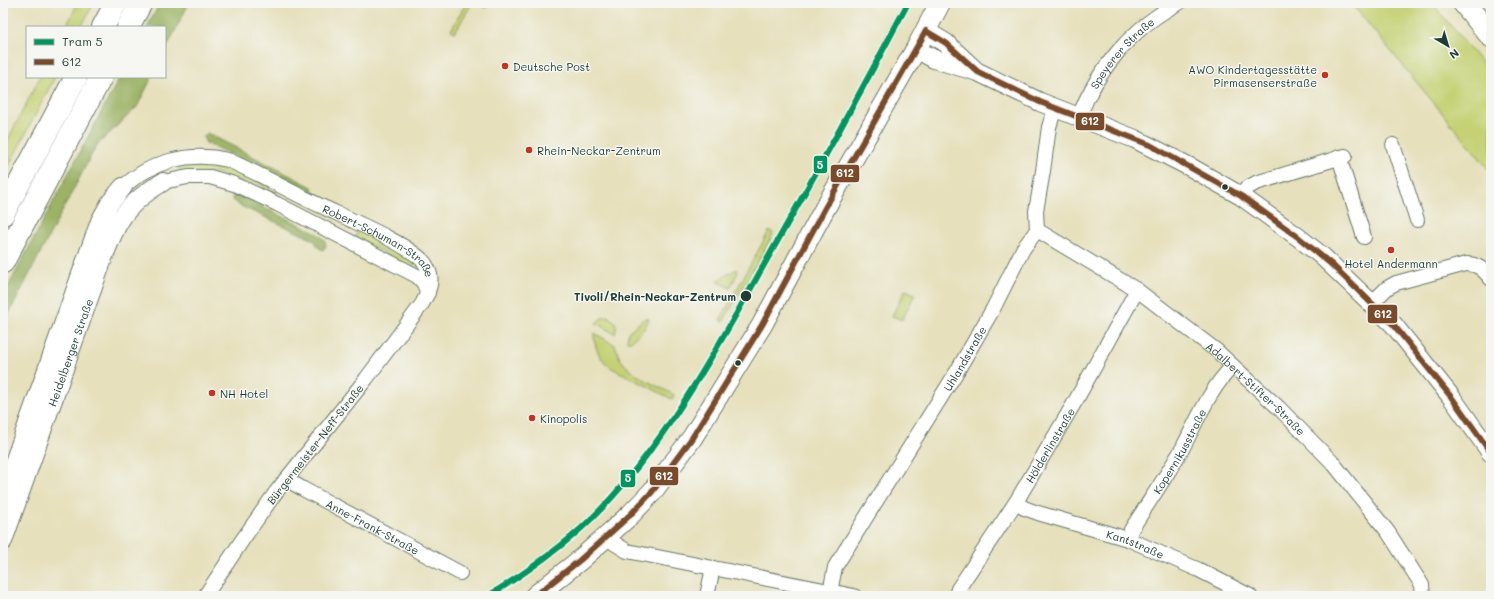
<svg xmlns="http://www.w3.org/2000/svg" width="1494" height="599" font-family="Mali,sans-serif">
<style>
.green{fill:#c5d173;stroke:#728754}
.forest{fill:#9cb365;stroke:#5e784c}
.lines{fill:none;stroke-linecap:round;stroke-linejoin:round}
.minor-casing{stroke:#657664;stroke-width:16}
.tertiary-casing{stroke:#657664;stroke-width:20}
.secondary-casing{stroke:#657664;stroke-width:22}
.motorway-casing{stroke:#657664;stroke-width:24}
.minor{stroke:#fff;stroke-width:14}
.tertiary{stroke:#fff;stroke-width:18}
.secondary{stroke:#fff;stroke-width:20}
.motorway{stroke:#fff;stroke-width:22}
.bus-1-casing{stroke:#f6f6f2;stroke-width:9}
.bus-1{stroke:#7a4b2a;stroke-width:6}
.tram-1-casing{stroke:#f6f6f2;stroke-width:9}
.tram-1{stroke:#00975f;stroke-width:6}
.poi-dot{fill:#c8321e;stroke:#f6f6f2;stroke-width:1.5}
.bus-dot{fill:#1f3d34;stroke:#f6f6f2;stroke-width:1.5}
.labels{text-anchor:middle;dominant-baseline:central;stroke-width:3;stroke-linejoin:round;paint-order:stroke}
.street-label{font-size:11px;fill:#1f3d34;stroke:#f6f6f2}
.poi-label{font-size:11px;fill:#1f3d34;stroke:#f6f6f2;text-anchor:start}
.stop-label{font-size:11px;font-weight:bold;fill:#1f3d34;stroke:#f6f6f2;text-anchor:end}
.line-badge{stroke:#f6f6f2;stroke-width:1.5}
.badge-label{font-size:11px;text-anchor:middle;font-weight:bold;fill:#fff}
</style>
<rect width="100%" height="100%" fill="#f6f6f2"/>
<filter id="ink" filterUnits="userSpaceOnUse"><feTurbulence type="fractalNoise" baseFrequency=".025" numOctaves="2"/><feDisplacementMap in="SourceGraphic" scale="8" xChannelSelector="R" yChannelSelector="G"/><feConvolveMatrix kernelMatrix="1 2 1 2 8 2 1 2 1" color-interpolation-filters="sRGB"/></filter>
<filter id="wash" filterUnits="userSpaceOnUse"><feTurbulence type="fractalNoise" baseFrequency=".012" numOctaves="4" result="noise"/><feDisplacementMap in="SourceGraphic" scale="16" xChannelSelector="R" yChannelSelector="G"/><feGaussianBlur stdDeviation="0.9" result="paint"/><feColorMatrix in="noise" values="0 0 0 0 0 0 0 0 0 0 0 0 0 0 0 0 0 1.4 0 .05"/><feComposite in="paint" operator="in"/></filter>
<g filter="url(#wash)">
<rect width="100%" height="100%" fill="#e6e0bc"/>
<g class="green">
<polygon points="78,3 94,3 81,27 66,27"/>
<polygon points="466,3 488,3 486,8 475,3 471,5 455,32 451,30"/>
<polygon points="1351,3 1432,3 1491,74 1491,172"/>
<polygon points="40,77 55,77 3,177 3,149"/>
<polygon points="194,162 219,165 236,170 277,192 276,194 217,173 181,172 179,166"/>
<polygon points="359,229 404,252 415,266 414,269 355,237"/>
<polygon points="769,231 773,233 771,238 723,322 720,320"/>
<polygon points="736,269 738,272 730,288 717,281"/>
<polygon points="905,290 915,294 902,320 892,316"/>
<path d="M 607,316 C 616,320 618,325 615,334 L 596,323 L 603,317 Z"/>
<polygon points="645,318 649,319 644,329 631,341 627,341 628,332"/>
<path d="M 594,333 L 615,345 C 617,350 618,356 621,360 C 633,377 657,385 674,395 L 672,399 L 610,367 C 599,358 594,347 594,333 Z"/>
</g>
<g class="forest">
<polygon points="160,3 189,3 165,51 165,27 147,27"/>
<polygon points="120,77 152,77 137,107 96,146 3,325 3,296"/>
<polygon points="207,133 312,187 313,190 309,194 235,156 206,143 203,137"/>
<polygon points="235,194 315,232 325,240 326,246 323,250 319,248 314,240 239,205 233,200 232,197"/>
</g>
</g>
<g filter="url(#ink)">
<g class="lines">
<g class="minor-casing">
<g id="minor">
<path id="s1" d="M 1079,117 C 1097,69 1134,26 1179,3"/>
<polyline points="1393,145 1417,220"/>
<polyline points="1339,157 1364,237"/>
<polyline points="163,182 188,177 210,177 234,184 277,204 417,276 423,282 428,293"/>
<path id="s2" d="M 123,187 C 152,161 189,151 228,160 C 260,174 291,192 323,207 C 344,217 416,247 426,265 C 435,279 429,291 422,304 L 366,379 L 276,492 L 243,539 L 205,596"/>
<polyline points="1241,196 1247,188 1256,183 1345,156"/>
<path id="s3" d="M 1037,230 L 1137,290 L 1217,351 L 1233,366 L 1279,408 L 1333,463 L 1388,532 L 1422,585 L 1423,596"/>
<path d="M 1372,303 L 1387,288 L 1396,283 L 1466,264 C 1478,264 1483,269 1491,279"/>
<path id="s4" d="M 286,479 L 303,489 L 460,573"/>
<path id="s5" d="M 1016,502 L 1024,508 L 1038,513 L 1128,539 L 1199,570 L 1250,596"/>
<polyline points="607,536 614,543 627,551 854,596"/>
<path id="s6" d="M 1128,539 L 1131,530 C 1148,503 1166,477 1182,449 C 1197,421 1210,388 1233,366"/>
<path id="s7" d="M 830,592 L 835,567 L 956,373 L 993,309 L 1023,249 L 1037,230 L 1036,211 L 1043,171 L 1049,127 L 1055,108"/>
<polyline points="707,596 713,568"/>
<path id="s8" d="M 956,596 L 958,589 L 1016,502 L 1076,400 L 1137,290"/>
</g>
</g>
<g class="tertiary-casing">
<g id="tertiary">
<polyline points="926,31 946,43 974,69"/>
<polyline points="916,49 934,59 978,72 1040,102 1135,139 1192,168 1241,196 1298,237 1322,256 1393,324 1452,398 1491,453"/>
<polyline points="3,493 100,221 110,203 123,187"/>
<path id="s9" d="M 3,541 L 105,253 C 110,242 114,229 121,219 C 131,203 146,192 163,182"/>
</g>
</g>
<g class="secondary-casing">
<polyline id="secondary" points="535,596 580,560 630,515 652,492 692,438 762,325 825,208 916,49 940,3"/>
</g>
<g class="motorway-casing">
<g id="motorway">
<polyline points="1464,3 1491,36"/>
<polyline points="103,27 116,3"/>
<polyline points="128,27 141,3"/>
<polyline points="3,214 76,77"/>
<polyline points="3,262 101,77"/>
</g>
</g>
<use href="#minor" class="minor"/>
<use href="#tertiary" class="tertiary"/>
<use href="#secondary" class="secondary"/>
<use href="#motorway" class="motorway"/>
<g class="bus-1-casing">
<polyline id="bus-1" points="535,596 580,560 630,515 652,492 692,438 762,325 825,208 926,31 946,43 978,72 1040,102 1150,145 1241,196 1298,237 1331,264 1393,324 1452,398 1491,453"/>
</g>
<use href="#bus-1" class="bus-1"/>
<g class="tram-1-casing">
<path id="tram-1" d="M 488,596 C 529,571 569,543 602,508 C 671,435 720,343 769,256 C 817,172 863,88 908,3"/>
</g>
<use href="#tram-1" class="tram-1"/>
</g>
</g>
<g class="poi-dot">
<circle cx="505" cy="66" r="4"/>
<circle cx="1325" cy="75" r="4"/>
<circle cx="529" cy="150" r="4"/>
<circle cx="1391" cy="250" r="4"/>
<circle cx="212" cy="393" r="4"/>
<circle cx="532" cy="418" r="4"/>
</g>
<g class="bus-dot">
<circle cx="1225" cy="187" r="3.5"/>
<circle cx="746" cy="296" r="6"/>
<circle cx="738" cy="363" r="3.5"/>
</g>
<g class="labels">
<g class="street-label">
<text stroke="none"><textPath href="#s1" startOffset="78">Speyerer Straße</textPath></text>
<text stroke="none"><textPath href="#s2" startOffset="285">Robert-Schuman-Straße</textPath></text>
<text stroke="none"><textPath href="#s9" startOffset="200">Heidelberger Straße</textPath></text>
<text stroke="none"><textPath href="#s7" startOffset="271">Uhlandstraße</textPath></text>
<text stroke="none"><textPath href="#s3" startOffset="271">Adalbert-Stifter-Straße</textPath></text>
<text transform="translate(315 444) rotate(-52)">Bürgermeister-Neff-Straße</text>
<text stroke="none"><textPath href="#s8" startOffset="178">Hölderlinstraße</textPath></text>
<text stroke="none"><textPath href="#s6" startOffset="102">Kopernikusstraße</textPath></text>
<text stroke="none"><textPath href="#s4" startOffset="99">Anne-Frank-Straße</textPath></text>
<text stroke="none"><textPath href="#s5" startOffset="127">Kantstraße</textPath></text>
</g>
<g class="poi-label">
<text x="513" y="66">Deutsche Post</text>
<text x="1317" y="69" text-anchor="end">AWO Kindertagesstätte<tspan x="1317" dy="13">Pirmasenserstraße</tspan></text>
<text x="537" y="150">Rhein-Neckar-Zentrum</text>
<text x="1391" y="263" text-anchor="middle">Hotel Andermann</text>
<text x="220" y="393">NH Hotel</text>
<text x="540" y="418">Kinopolis</text>
</g>
<g class="stop-label">
<text x="736" y="296">Tivoli/Rhein-Neckar-Zentrum</text>
</g>
</g>
<g class="line-badge">
<rect x="1075" y="112" width="30" height="19" rx="4" fill="#7a4b2a"/>
<rect x="813" y="155" width="15" height="19" rx="4" fill="#00975f"/>
<rect x="830" y="164" width="30" height="19" rx="4" fill="#7a4b2a"/>
<rect x="1367" y="304" width="31" height="20" rx="4" fill="#7a4b2a"/>
<rect x="649" y="466" width="30" height="20" rx="4" fill="#7a4b2a"/>
<rect x="620" y="469" width="16" height="19" rx="4" fill="#00975f"/>
</g>
<g class="badge-label">
<text x="1090" y="125">612</text>
<text x="820" y="169">5</text>
<text x="845" y="177">612</text>
<text x="1383" y="318">612</text>
<text x="664" y="480">612</text>
<text x="628" y="482">5</text>
</g>
<rect width="1494" height="599" fill="none" stroke="#f6f6f2" stroke-width="16"/>
<rect x="26" y="26" width="140" height="52" fill="#f6f6f2" stroke="#a0aca6"/>
<rect x="34" y="39" width="20" height="6" fill="#00975f" stroke="#a0aca6"/>
<text x="62" y="46" font-size="12" fill="#1f3d34">Tram 5</text>
<rect x="34" y="59" width="20" height="6" fill="#7a4b2a" stroke="#a0aca6"/>
<text x="62" y="66" font-size="12" fill="#1f3d34">612</text>
<g transform="translate(1448 46) rotate(142)" stroke="#f6f6f2" stroke-width="3" paint-order="stroke">
<path d="M0-3L7 15L0 10L-7 15Z" fill="#1f3d34"/>
<text y="-6" font-size="11" font-weight="bold" text-anchor="middle" fill="#1f3d34">N</text>
</g>
</svg>
